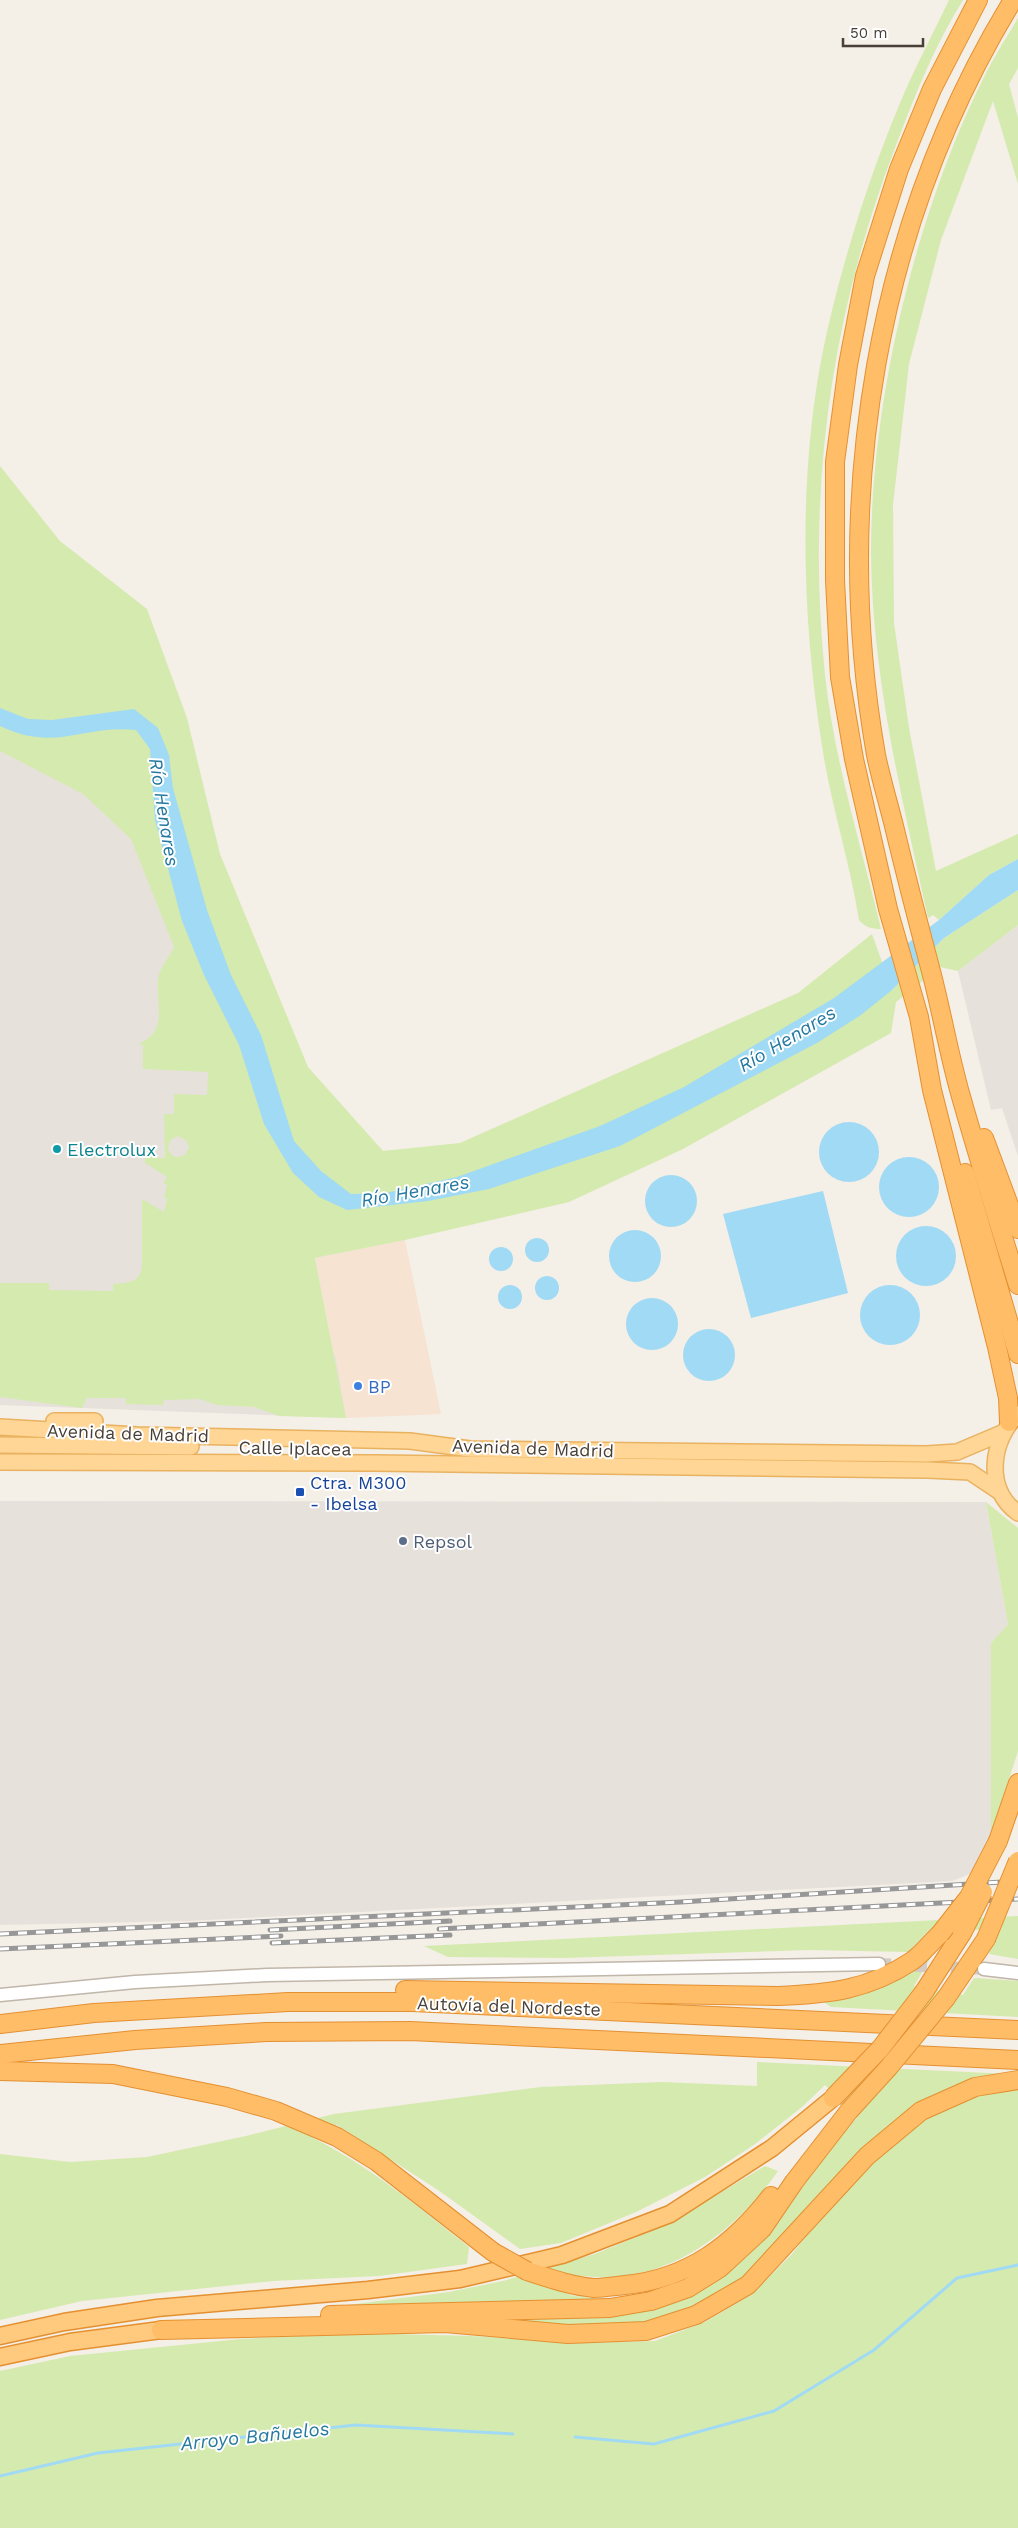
<svg xmlns="http://www.w3.org/2000/svg" width="1018" height="2528" font-family="'Work Sans',sans-serif">
<style>
.commercial{fill:#f7e3d1}
.industrial{fill:#e7e1dc}
.green{fill:#d5eaae;fill-rule:evenodd}
.water{fill:#a1daf4}
.lines{fill:none;stroke-linecap:round;stroke-linejoin:round}
.stream{stroke:#a1daf4;stroke-width:3}
.tertiary-tunnel{stroke:#d2ccc4;stroke-width:12;stroke-dasharray:12 6;stroke-linecap:butt}
.tertiary-casing{stroke:#c0b6a9;stroke-width:15}
.primary-casing{stroke:#e9b260;stroke-width:18}
.trunk-casing{stroke:#e49031;stroke-width:19}
.motorway-casing{stroke:#e49031;stroke-width:20}
.tertiary{stroke:#fff;stroke-width:12}
.primary{stroke:#ffd695;stroke-width:15}
.trunk{stroke:#ffca7e;stroke-width:16}
.motorway{stroke:#ffbd67;stroke-width:18}
.rail-casing{stroke:#979797;stroke-width:5}
.rail{stroke:#fff;stroke-width:3;stroke-dasharray:9;stroke-linecap:butt}
.motorway-bridge-casing{stroke:#e49031;stroke-width:20;stroke-linecap:butt}
.motorway-bridge{stroke:#ffbd67;stroke-width:18}
.culture-dot{fill:#0f9aa8;stroke:#fff;stroke-width:2}
.shop-dot{fill:#3f7fe0;stroke:#fff;stroke-width:2}
.transit-dot{fill:#1a4fb4;stroke:#fff;stroke-width:2}
.service-dot{fill:#5c6f8a;stroke:#fff;stroke-width:2}
.labels{text-anchor:middle;dominant-baseline:central;stroke-width:4;stroke-linejoin:round;paint-order:stroke}
.culture-label{font-size:18px;fill:#0d838f;stroke:#fff;text-anchor:start}
.shop-label{font-size:18px;fill:#366cbe;stroke:#fff;text-anchor:start}
.street-label{font-size:18px;fill:#483f36;stroke:#fff}
.transit-label{font-size:18px;fill:#164399;stroke:#fff;text-anchor:start}
.service-label{font-size:18px;fill:#4e5e75;stroke:#fff;text-anchor:start}
.water-label{font-size:19px;font-style:italic;fill:#2579a0;stroke:#fff}
</style>
<rect width="100%" height="100%" fill="#f4efe7"/>
<polygon class="commercial" points="405,1240 441,1414 346,1418 315,1258"/>
<g class="industrial">
<polygon points="0,739 125,811 336,1359 346,1418 0,1405"/>
<polygon points="1018,925 1018,1156 1002,1108 991,1110 958,971"/>
<polygon points="0,1501 986,1502 1008,1624 991,1643 991,1835 970,1874 952,1881 189,1921 0,1925"/>
</g>
<g class="green">
<path d="M 949,0 L 963,0 C 936,43 916,92 898,140 C 831,312 806,490 825,675 C 834,760 861,845 881,929 C 871,929 865,927 859,920 C 850,863 832,808 823,752 C 803,628 798,496 819,372 C 834,288 865,187 898,108 C 913,71 932,36 949,0 Z"/>
<path d="M 1018,18 L 1018,68 L 1009,84 L 1018,118 L 1018,184 L 993,101 L 941,240 L 909,364 L 893,505 L 894,623 L 909,728 L 936,871 L 1018,834 L 1018,859 L 989,875 L 939,920 L 933,915 L 928,918 C 902,798 872,677 871,553 C 871,399 916,212 985,75 C 995,55 1007,37 1018,18 Z"/>
<path d="M 0,466 L 60,541 L 147,609 L 187,718 L 220,854 L 308,1067 L 383,1151 L 460,1143 L 798,993 L 872,934 L 892,990 L 944,938 L 1018,890 L 1018,925 L 958,971 L 940,967 L 896,1002 L 891,1033 L 683,1149 L 569,1202 L 405,1240 L 315,1258 L 346,1418 L 279,1416 L 254,1407 L 217,1405 L 200,1399 L 164,1400 L 163,1405 L 126,1404 L 126,1398 L 87,1398 L 82,1408 L 0,1397 L 0,1283 L 49,1283 L 49,1290 L 113,1291 L 113,1284 C 126,1283 140,1283 142,1267 L 142,1199 L 164,1212 L 167,1199 L 164,1197 L 167,1185 L 164,1183 L 167,1177 L 145,1163 L 144,1150 L 154,1151 L 154,1158 L 165,1158 L 164,1114 L 174,1114 L 174,1094 L 207,1095 L 208,1072 L 143,1069 L 143,1045 L 138,1044 C 172,1030 153,1002 159,975 C 162,964 170,956 174,947 L 131,839 L 83,794 L 0,751 ZM 177,1136 L 186,1140 L 189,1147 L 185,1155 C 177,1159 171,1157 168,1149 L 170,1141 Z"/>
<polygon points="986,1502 1018,1528 1018,1751 991,1835 991,1643 1008,1624"/>
<polygon points="1018,1916 1018,1959 989,1954 999,1930 930,1929 908,1952 810,1950 563,1958 448,1957 424,1946"/>
<polygon points="932,1955 914,1986 963,1995 974,1978 1018,1981 1018,2017 831,2007 824,2002 867,1989"/>
<path d="M 757,2062 L 1010,2074 L 874,2141 L 827,2186 L 781,2244 L 747,2278 L 720,2297 L 635,2328 L 469,2322 L 710,2283 L 747,2257 L 791,2204 L 824,2154 L 858,2117 L 825,2085 L 802,2107 L 755,2144 L 705,2177 L 636,2212 L 561,2243 L 520,2249 L 438,2190 L 337,2125 L 311,2137 C 370,2166 418,2207 469,2247 L 467,2264 L 379,2276 L 273,2281 L 82,2301 L 0,2320 L 0,2154 L 70,2162 L 147,2157 L 246,2136 L 334,2114 L 541,2087 L 662,2082 L 757,2086 Z"/>
<polygon points="1018,2085 1018,2528 0,2528 0,2371 70,2356 241,2339 353,2333 471,2336 584,2343 655,2341 705,2322 752,2294 792,2254 843,2188 907,2128 967,2099"/>
<path d="M 765,2166 L 778,2171 C 734,2234 664,2286 584,2276 L 569,2295 L 598,2299 L 633,2297 L 614,2303 L 332,2307 L 449,2292 L 503,2281 L 595,2254 L 668,2224 Z"/>
</g>
<g class="water">
<path d="M 0,708 L 28,719 L 52,720 L 134,709 L 158,728 L 169,755 L 173,788 L 207,910 L 231,975 L 261,1035 L 294,1141 L 321,1171 L 351,1194 L 386,1193 L 457,1177 L 600,1126 L 684,1087 L 834,998 L 939,920 L 989,875 L 1018,859 L 1018,890 L 944,938 L 892,990 L 861,1015 L 817,1043 L 620,1146 L 489,1189 L 428,1201 L 347,1210 L 319,1197 L 293,1173 L 264,1124 L 239,1045 L 204,975 L 182,921 L 155,820 L 150,749 L 136,730 C 84,724 55,753 0,726 Z"/>
<circle cx="849" cy="1152" r="30"/>
<circle cx="909" cy="1187" r="30"/>
<circle cx="671" cy="1201" r="26"/>
<polygon points="823,1191 848,1293 751,1318 723,1214"/>
<circle cx="926" cy="1256" r="30"/>
<circle cx="635" cy="1256" r="26"/>
<circle cx="537" cy="1250" r="12"/>
<circle cx="501" cy="1259" r="12"/>
<circle cx="547" cy="1288" r="12"/>
<circle cx="510" cy="1297" r="12"/>
<circle cx="890" cy="1315" r="30"/>
<circle cx="652" cy="1324" r="26"/>
<circle cx="709" cy="1355" r="26"/>
</g>
<g class="lines">
<g class="stream">
<polyline points="575,2437 654,2444 774,2411 874,2350 957,2278 1018,2265"/>
<polyline points="0,2476 98,2453 356,2425 513,2434"/>
</g>
<polyline class="tertiary-tunnel" points="879,1964 984,1969"/>
<g class="tertiary-casing">
<g id="tertiary">
<polyline points="984,1969 1018,1973"/>
<polyline points="0,1995 135,1982 267,1975 879,1964"/>
</g>
</g>
<g class="primary-casing">
<g id="primary">
<path d="M 1018,1414 C 991,1440 984,1489 1018,1513"/>
<polyline points="54,1421 95,1421"/>
<polyline points="0,1427 137,1435 410,1441 470,1449 927,1454 957,1452 1002,1433"/>
<polyline points="0,1445 191,1447"/>
<polyline points="0,1462 376,1463 928,1470 970,1472 1000,1492"/>
</g>
</g>
<g class="trunk-casing">
<g id="trunk">
<polyline points="0,2336 64,2322 157,2308 368,2290 460,2279 562,2255 670,2214 772,2148 833,2098"/>
<polyline points="0,2357 70,2342 161,2330"/>
</g>
</g>
<g class="motorway-casing">
<g id="motorway">
<polyline points="978,0 932,89 899,169 865,276 848,365 835,462 835,580 840,677 854,759 888,909 919,1017 932,1090 997,1347 1008,1398 1009,1422"/>
<path d="M 1013,0 C 876,224 831,497 876,755 C 881,779 888,802 894,826 C 906,876 919,926 932,975 C 942,1014 949,1054 960,1093 C 978,1157 998,1221 1018,1285"/>
<polyline points="984,1138 1018,1229"/>
<polyline points="965,1173 1018,1354"/>
<polyline points="998,1841 1018,1783"/>
<path d="M 405,1990 L 778,1996 C 829,1994 868,1990 912,1961 C 922,1954 931,1942 940,1934"/>
<polyline points="924,1992 962,1933"/>
<polyline points="946,1998 986,1939"/>
<polyline points="0,2024 94,2013 288,2002 412,2002 1018,2030"/>
<polyline points="0,2054 135,2040 266,2032 410,2031 1018,2060"/>
<polyline points="0,2071 113,2074 227,2097 276,2111 337,2137 376,2161 493,2252"/>
<path d="M 527,2271 C 549,2278 571,2286 594,2288 C 604,2288 615,2286 625,2285 C 688,2279 733,2245 771,2196"/>
<polyline points="330,2315 610,2308 651,2301 688,2288 720,2268 762,2229 794,2182 849,2111"/>
<polyline points="161,2330 445,2323 568,2334 646,2331 696,2315 748,2285 867,2156 921,2111 975,2087 1018,2080"/>
</g>
</g>
<use href="#tertiary" class="tertiary"/>
<use href="#primary" class="primary"/>
<use href="#trunk" class="trunk"/>
<use href="#motorway" class="motorway"/>
<g class="rail-casing">
<g id="rail">
<polyline points="439,1929 1018,1899"/>
<polyline points="270,1930 450,1921"/>
<polyline points="0,1934 681,1902 1018,1881"/>
<polyline points="272,1943 450,1935"/>
<polyline points="0,1949 281,1936"/>
</g>
</g>
<use href="#rail" class="rail"/>
<g class="motorway-bridge-casing">
<g id="motorway-bridge">
<polyline points="962,1933 983,1892"/>
<polyline points="940,1934 969,1897 998,1841"/>
<polyline points="986,1939 1018,1861"/>
<polyline points="833,2098 880,2049 924,1992"/>
<polyline points="849,2111 889,2067 946,1998"/>
<polyline points="493,2252 527,2271"/>
</g>
</g>
<use href="#motorway-bridge" class="motorway-bridge"/>
</g>
<circle class="culture-dot" cx="57" cy="1149" r="5"/>
<circle class="shop-dot" cx="358" cy="1386" r="5"/>
<rect class="transit-dot" x="295" y="1487" width="10" height="10" rx="2.5"/>
<circle class="service-dot" cx="403" cy="1541" r="5"/>
<g class="labels">
<g class="culture-label">
<text x="67" y="1149">Electrolux</text>
</g>
<g class="shop-label">
<text x="368" y="1386">BP</text>
</g>
<g class="street-label">
<text transform="translate(128 1433) rotate(2)">Avenida de Madrid</text>
<text transform="translate(295 1448) rotate(1)">Calle Iplacea</text>
<text transform="translate(533 1448) rotate(2)">Avenida de Madrid</text>
<text transform="translate(509 2006) rotate(2)">Autovía del Nordeste</text>
</g>
<g class="transit-label">
<text x="310" y="1482">Ctra. M300<tspan x="310" dy="21">- Ibelsa</tspan></text>
</g>
<g class="service-label">
<text x="413" y="1541">Repsol</text>
</g>
<g class="water-label">
<text transform="translate(164 812) rotate(81)">Río Henares</text>
<text transform="translate(787 1039) rotate(-31)">Río Henares</text>
<text transform="translate(415 1191) rotate(-10)">Río Henares</text>
<text transform="translate(255 2436) rotate(-6)">Arroyo Bañuelos</text>
</g>
</g>
<path d="M843 38v8h80v-8" fill="none" stroke="#483f36" stroke-width="2.5"/>
<text x="850" y="38" font-size="15" fill="#483f36" stroke="#ffffff" stroke-width="4" paint-order="stroke">50 m</text>
</svg>
